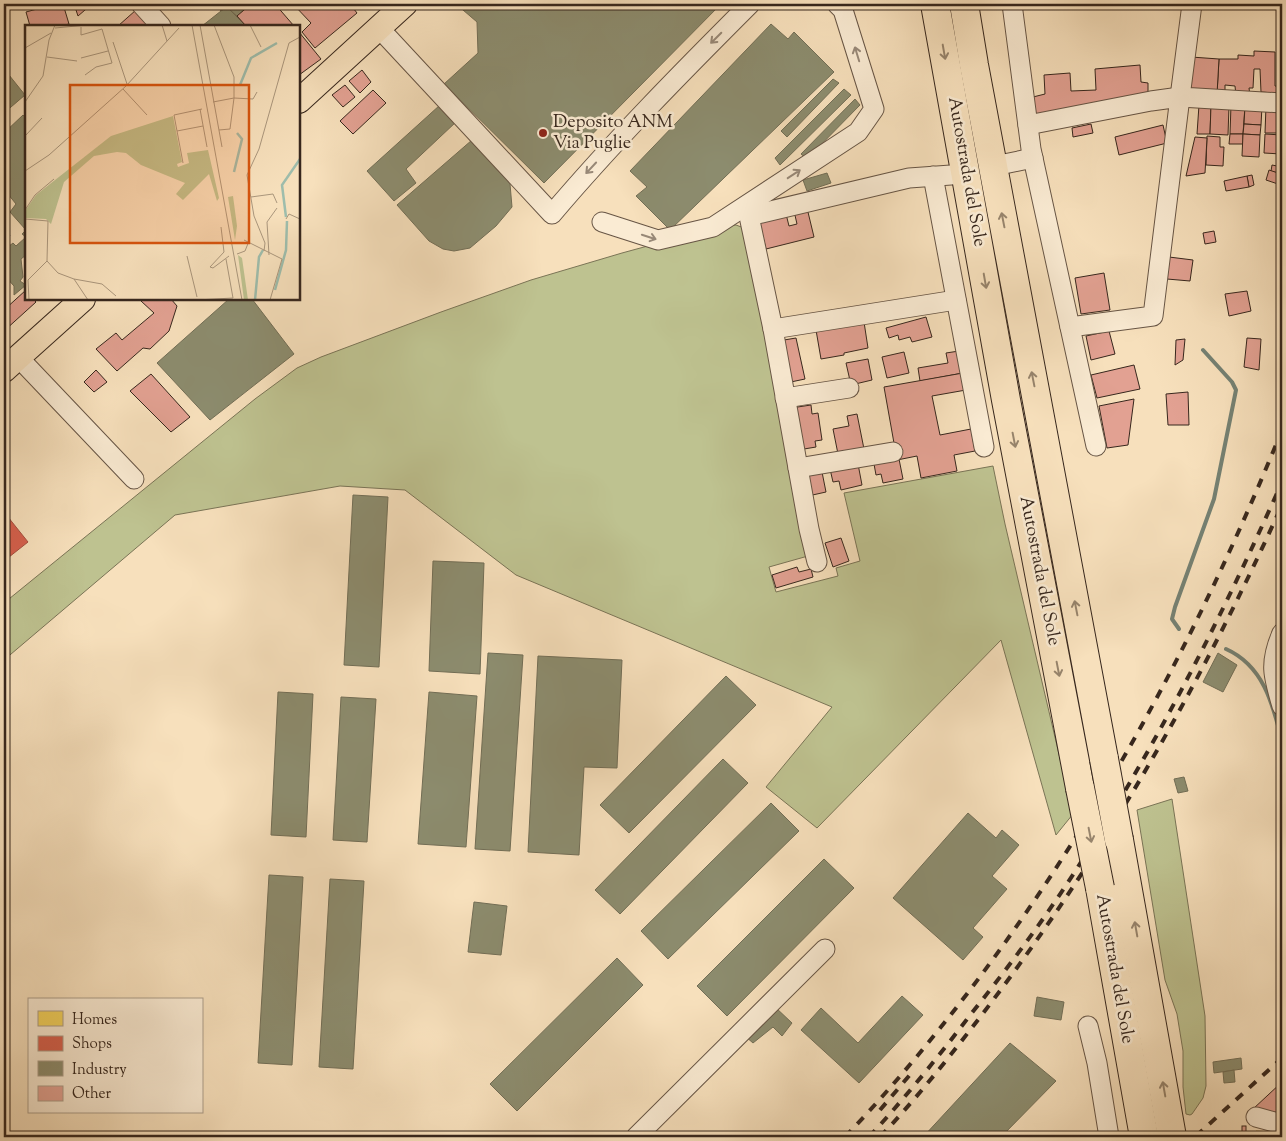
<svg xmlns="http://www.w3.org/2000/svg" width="1286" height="1141" font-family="'Sorts Mill Goudy',serif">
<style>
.green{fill:#bec290;stroke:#7a7456}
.homes{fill:#f6d55c;stroke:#bda149}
.shops{fill:#d6604d;stroke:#a64f3f}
.industry{fill:#8c8c6e;stroke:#726e56}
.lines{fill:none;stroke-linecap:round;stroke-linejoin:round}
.stream{stroke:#758173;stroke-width:4}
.building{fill:#e2a192;stroke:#37271d}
.minor-casing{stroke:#675545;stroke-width:21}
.major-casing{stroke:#37271d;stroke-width:26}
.highway-casing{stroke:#37271d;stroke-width:30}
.minor{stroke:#faebd3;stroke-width:19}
.major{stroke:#f7e0bc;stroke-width:24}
.highway{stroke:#f7e0bc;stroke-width:28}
.rail{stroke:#37271d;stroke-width:4;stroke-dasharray:9 9;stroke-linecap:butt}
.highway-bridge-casing{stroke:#37271d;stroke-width:30;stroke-linecap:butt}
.highway-bridge{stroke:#f7e0bc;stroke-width:28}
.oneway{stroke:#988978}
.oneway2{stroke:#97846c}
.poi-dot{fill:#8f2418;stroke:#faebd3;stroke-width:2}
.labels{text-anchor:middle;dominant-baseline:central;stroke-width:5;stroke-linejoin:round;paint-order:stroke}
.poi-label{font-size:18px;fill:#37271d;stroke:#faebd3;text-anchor:start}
.street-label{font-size:18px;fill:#37271d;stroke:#faebd3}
.inset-river{fill:none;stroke:#9ebdac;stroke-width:2.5}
.inset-road{fill:none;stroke:#aa967c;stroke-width:1}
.view{fill:#d6540e;fill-opacity:0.15;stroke:#d6540e;stroke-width:2.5}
.inset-edge{fill:none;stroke:#37271d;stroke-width:2.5}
</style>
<rect width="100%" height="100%" fill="#f7e0bc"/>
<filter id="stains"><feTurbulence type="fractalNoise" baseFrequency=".004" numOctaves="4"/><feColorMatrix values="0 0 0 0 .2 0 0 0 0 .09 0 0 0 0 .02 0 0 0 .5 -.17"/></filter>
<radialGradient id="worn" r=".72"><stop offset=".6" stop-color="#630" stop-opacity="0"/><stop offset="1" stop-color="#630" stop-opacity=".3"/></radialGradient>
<g class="green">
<polygon points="736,225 744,228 808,556 769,567 776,592 838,576 836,568 860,561 844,493 993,466 1005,524 1073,814 1056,835 1001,640 817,828 766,787 832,707 516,575 405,490 340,486 175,515 4,660 4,603 255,399 297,368 321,357 441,312 531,280 622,253 721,226"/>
<polygon points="1172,799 1205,1016 1206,1086 1203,1098 1192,1114 1190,1115 1186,1114 1183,1087 1183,1051 1177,1014 1165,980 1137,810"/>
</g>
<polygon class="homes" points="1256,1131 1270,1132 1270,1137 1255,1137"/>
<polygon class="shops" points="4,512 28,542 4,561"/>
<g class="industry">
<polygon points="215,4 251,4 237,16 227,7 221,11"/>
<polygon points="456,4 721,4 544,183 444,84 478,53 477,22"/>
<polygon points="227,7 246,26 202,26 221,11"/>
<polygon points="771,24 788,39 794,32 834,72 670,230 636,196 647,187 630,171"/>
<polygon points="5,70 25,95 4,113 4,72"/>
<polygon points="833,79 839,83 787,137 781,131"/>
<polygon points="844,89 851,95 780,165 775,158"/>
<polygon points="855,99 860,105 807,159 801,154"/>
<polygon points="440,105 456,122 406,169 416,183 394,201 367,171"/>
<polygon points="23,115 26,118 26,237 22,234 26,230 10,212 16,204 4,189 4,133"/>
<polygon points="472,140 507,177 510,184 512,207 496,226 470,248 454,251 443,249 429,241 397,205"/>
<polygon points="827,173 831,183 807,191 803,180"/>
<polygon points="4,224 10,236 4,240"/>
<polygon points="26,237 26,255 21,259 23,277 20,281 26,285 14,295 14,286 4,275 4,250 13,243 16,246"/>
<polygon points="229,299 252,299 294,354 210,420 157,363"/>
<polygon points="353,495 388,497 379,667 344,665"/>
<polygon points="433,561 484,563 480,674 429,671"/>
<polygon points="488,653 523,655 510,851 475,849"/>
<polygon points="1218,653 1237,665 1223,692 1203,682"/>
<polygon points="538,656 622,660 617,768 584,767 579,855 528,852"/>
<polygon points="726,676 756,705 629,833 600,805"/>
<polygon points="278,692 313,694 306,837 271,835"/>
<polygon points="429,692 477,696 466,847 418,844"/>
<polygon points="341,697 376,699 367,842 333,840"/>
<polygon points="723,759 748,783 620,914 595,890"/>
<polygon points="1184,777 1188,791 1178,793 1174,779"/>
<polygon points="771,803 799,831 668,959 641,931"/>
<polygon points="968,813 996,838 1002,830 1019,845 992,876 1007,889 973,928 983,937 963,960 893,898"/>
<polygon points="824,859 854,888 727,1016 697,986"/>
<polygon points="269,875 303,877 292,1065 258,1063"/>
<polygon points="330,879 364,881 353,1069 319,1067"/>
<polygon points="474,902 507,906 501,955 468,952"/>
<polygon points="617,958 643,985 517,1111 490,1084"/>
<polygon points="902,996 923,1015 859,1083 801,1030 821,1008 858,1043"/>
<polygon points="1037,997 1064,1002 1061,1020 1034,1016"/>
<polygon points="774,1006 792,1023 782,1036 773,1027 753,1043 745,1036"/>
<polygon points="1010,1043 1056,1081 1001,1137 923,1137"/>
<polygon points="1241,1058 1242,1069 1214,1073 1213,1062"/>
<polygon points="1234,1070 1235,1082 1224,1083 1223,1072"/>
</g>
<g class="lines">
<g class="stream">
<polyline points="1179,629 1172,619 1175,607 1214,499 1236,390 1232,382 1203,350"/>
<path d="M 1226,649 C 1264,666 1273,705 1282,741"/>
</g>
</g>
<g class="building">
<polygon points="36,4 63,4 69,24 60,26 30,26 26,12 37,9"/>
<polygon points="74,4 92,4 78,16"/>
<polygon points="251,4 275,4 294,26 246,26 237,16"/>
<polygon points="293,4 321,4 325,9 332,4 350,4 357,13 315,48 302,32 311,23"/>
<polygon points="136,10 149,26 118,26"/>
<polygon points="299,32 321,59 299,75"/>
<polygon points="1254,51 1275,52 1275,86 1282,87 1282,97 1274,93 1261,92 1260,69 1254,69 1253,88 1249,88 1250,96 1236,96 1235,86 1225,85 1225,94 1217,94 1219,59 1238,59 1238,55 1254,56"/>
<polygon points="1191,57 1219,59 1217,94 1189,92"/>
<polygon points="1140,65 1141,82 1148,83 1148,97 1031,115 1029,98 1045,94 1044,75 1070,73 1071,91 1096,90 1095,69"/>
<polygon points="362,70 371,82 360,93 349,81"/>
<polygon points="345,85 355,97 343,107 332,95"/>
<polygon points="373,90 386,103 353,134 340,121"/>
<polygon points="1199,105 1211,105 1210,134 1197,134"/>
<polygon points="1211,105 1229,106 1228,135 1210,134"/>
<polygon points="1231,105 1245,106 1243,134 1230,134"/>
<polygon points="1245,106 1262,106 1261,125 1244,124"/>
<polygon points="1266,106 1282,106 1282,133 1265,133"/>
<polygon points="1091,124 1093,133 1073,137 1072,128"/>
<polygon points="1244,124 1261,125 1260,135 1243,134"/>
<polygon points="1163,125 1167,143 1119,155 1115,137"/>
<polygon points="1230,134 1243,134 1243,144 1229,144"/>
<polygon points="1243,134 1260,135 1259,157 1242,156"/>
<polygon points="1265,134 1282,135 1281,154 1264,153"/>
<polygon points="1207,136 1220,137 1220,147 1224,147 1223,166 1206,165"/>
<polygon points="1195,137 1207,138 1205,173 1186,176"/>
<polygon points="1272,165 1282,167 1281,174 1271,171"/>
<polygon points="1269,170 1281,174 1278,184 1266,180"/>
<polygon points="1252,175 1254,185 1249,187 1247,176"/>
<polygon points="1247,176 1249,187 1226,191 1224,181"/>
<polygon points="807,208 814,237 766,249 759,221 786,214 789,226 797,224 794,211"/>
<polygon points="1214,231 1216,242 1205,244 1203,233"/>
<polygon points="1169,257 1193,260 1190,281 1167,279"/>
<polygon points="1104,273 1110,310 1081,314 1075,278"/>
<polygon points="26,290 26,299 33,299 36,302 4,331 4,310"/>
<polygon points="1247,291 1251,311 1229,316 1225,294"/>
<polygon points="143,299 171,299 177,306 169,331 150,349 143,348 117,371 96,349 116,333 122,340 154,313 141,301"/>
<polygon points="926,317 932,337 912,342 910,337 899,340 898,335 889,338 886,328"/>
<polygon points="864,322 868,348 844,353 844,355 821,359 816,330"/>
<polygon points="1109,331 1115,354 1091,360 1086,336"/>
<polygon points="796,338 805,379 786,383 778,341"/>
<polygon points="1247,338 1261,339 1259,370 1244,367"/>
<polygon points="1185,339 1183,360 1175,365 1176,340"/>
<polygon points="959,351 963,373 920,381 918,368 948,363 946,353"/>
<polygon points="904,352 909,373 887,378 882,357"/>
<polygon points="868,359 872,380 851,385 846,363"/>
<polygon points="1134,365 1140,389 1097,398 1091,375"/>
<polygon points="96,370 107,382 94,392 84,382"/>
<polygon points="963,373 966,390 932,396 940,435 971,429 975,451 954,455 957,471 921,478 917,456 897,460 884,387"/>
<polygon points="151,374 190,417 171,432 130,391"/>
<polygon points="1188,392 1189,425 1168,425 1166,394"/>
<polygon points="1134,399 1128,445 1107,448 1099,406"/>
<polygon points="811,405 812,414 818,413 822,440 815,441 816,447 798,450 791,408"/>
<polygon points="857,414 864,449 838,454 833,429 849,426 847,416"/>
<polygon points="899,459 903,479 883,483 881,474 876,475 874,464"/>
<polygon points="858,464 862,485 841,490 839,481 833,482 830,469"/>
<polygon points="822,472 826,492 808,496 804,475"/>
<polygon points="841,538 849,561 833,567 825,543"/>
<polygon points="797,567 799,572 811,569 813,577 776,588 772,575"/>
<polygon points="1282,1082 1282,1104 1279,1116 1253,1109"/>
<rect x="1242" y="1126" width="4" height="9"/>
</g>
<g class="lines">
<g class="minor-casing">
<g id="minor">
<polyline points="141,4 161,26"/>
<polyline points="1012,4 1031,149 1096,446"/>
<polyline points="1192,4 1180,97 1282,103"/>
<path d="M 379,28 L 552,214 C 614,141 682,72 750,4"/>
<polyline points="1028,125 1151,101 1180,97 1153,316 1070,327"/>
<polyline points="1004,164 1033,158"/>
<polyline points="933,176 984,447"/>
<polyline points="602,222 658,240 713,227 858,132 874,109 843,10 837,4"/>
<polyline points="773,329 749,216 909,178 951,175"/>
<polyline points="18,357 134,479"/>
<polyline points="785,398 849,388"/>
<polyline points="798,468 893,452"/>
<polyline points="817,562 809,529 773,329 956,300"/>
<path d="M 1282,633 C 1269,663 1273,676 1282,706"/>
<polyline points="1088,1026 1097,1063 1109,1137"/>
<polyline points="1256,1117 1282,1124"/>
<polyline points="636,1137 825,949"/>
</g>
</g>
<g class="major-casing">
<g id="major">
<polyline points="299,101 405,4"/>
<polyline points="4,370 83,299"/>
</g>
</g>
<g class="highway-casing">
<g id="highway">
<polyline points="935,4 1006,400 1080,788"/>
<polyline points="964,4 974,65 1104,759"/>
<polyline points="1119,840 1172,1137"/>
<polyline points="1100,888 1144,1137"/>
</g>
</g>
<use href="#minor" class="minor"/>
<use href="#major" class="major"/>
<use href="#highway" class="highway"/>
<g class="rail">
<polyline points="880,1110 914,1070"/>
<polyline points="1196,1136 1282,1058"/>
<path d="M 845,1137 C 1036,936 1178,686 1282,430"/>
<path d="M 869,1137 C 905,1098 939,1056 971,1014 C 1011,964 1049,913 1083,859 C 1160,739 1224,612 1282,482"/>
<path d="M 880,1137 C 917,1098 951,1055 984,1012 C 1104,855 1201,684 1282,505"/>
</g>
<g class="highway-bridge-casing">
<g id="highway-bridge">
<polyline points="1104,759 1119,840"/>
<polyline points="1080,788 1100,888"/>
</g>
</g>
<use href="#highway-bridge" class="highway-bridge"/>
</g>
<defs><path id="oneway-shaft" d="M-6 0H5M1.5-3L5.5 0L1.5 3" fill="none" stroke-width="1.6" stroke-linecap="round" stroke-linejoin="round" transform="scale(1.25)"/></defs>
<g class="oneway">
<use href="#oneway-shaft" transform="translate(716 38) rotate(135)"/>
<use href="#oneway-shaft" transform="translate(857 54) rotate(-107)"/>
<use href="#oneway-shaft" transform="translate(591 168) rotate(133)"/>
<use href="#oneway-shaft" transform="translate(794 174) rotate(-33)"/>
<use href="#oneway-shaft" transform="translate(649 237) rotate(18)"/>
</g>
<g class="oneway2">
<use href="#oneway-shaft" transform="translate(944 52) rotate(80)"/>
<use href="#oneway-shaft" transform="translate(1003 220) rotate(-101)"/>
<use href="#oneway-shaft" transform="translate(985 281) rotate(80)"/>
<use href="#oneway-shaft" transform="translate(1033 379) rotate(-101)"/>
<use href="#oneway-shaft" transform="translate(1014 440) rotate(79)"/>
<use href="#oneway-shaft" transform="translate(1076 608) rotate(-101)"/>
<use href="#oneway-shaft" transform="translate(1058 669) rotate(79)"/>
<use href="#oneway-shaft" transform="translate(1090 835) rotate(79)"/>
<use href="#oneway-shaft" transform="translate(1136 929) rotate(-100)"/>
<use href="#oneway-shaft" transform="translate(1164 1089) rotate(-100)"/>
</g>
<circle class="poi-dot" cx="543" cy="133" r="5"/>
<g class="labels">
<g class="poi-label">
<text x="553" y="123">Deposito ANM<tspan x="553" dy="21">Via Puglie</tspan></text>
</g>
<g class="street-label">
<text transform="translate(966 172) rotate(80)">Autostrada del Sole</text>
<text transform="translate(1039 571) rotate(79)">Autostrada del Sole</text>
<text transform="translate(1114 969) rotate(80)">Autostrada del Sole</text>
</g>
</g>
<g transform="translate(25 25)">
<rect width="275" height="275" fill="#f7e0bc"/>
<path d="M 148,91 L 157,137 L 152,139 L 153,142 L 164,138 L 162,128 L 183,125 L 194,173 L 192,176 L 184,149 L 158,175 L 151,169 L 160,158 L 116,140 L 101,128 L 92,127 L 69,131 L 39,157 L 26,199 L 21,194 L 0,193 L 0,186 L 11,170 L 86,111 ZM 208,171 L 212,201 L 210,215 L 203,172 ZM 213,230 L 217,233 L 223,275 L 219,275 Z" fill="#bec290"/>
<path class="inset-river" d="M 215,60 L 226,33 L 252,18M 209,147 L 217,114 L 212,108M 261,192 L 257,160 L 275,134M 250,265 L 261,225 L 262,196M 230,275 L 234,232 L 238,225"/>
<path class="inset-road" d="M 137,0 L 142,16M 167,0 L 217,275M 175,0 L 197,122M 189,0 L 209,52 L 209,73 L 228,74 L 232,67M 225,0 L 236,22M 56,2 L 56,10 L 77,4 L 87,38 L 71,42 L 60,50M 30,3 L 62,0M 88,17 L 102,59M 0,23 L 26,8M 22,32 L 52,36M 56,33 L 83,26M 98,64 L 122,90M 0,77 L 18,51 L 24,15 L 30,0M 188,77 L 209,73 L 205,104 L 194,105M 175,84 L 182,122M 152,106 L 149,90 L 177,84M 0,111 L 17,93M 158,138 L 152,106 L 178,101M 0,146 L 24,130 L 101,61 L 154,3M 226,172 L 248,169 L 252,178M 0,185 L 10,170 L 29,154M 0,194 L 23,196 L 22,236 L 33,248 L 49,254 L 63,275M 261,194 L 264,189 L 275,194M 196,202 L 199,227 L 185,242 L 188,243 L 204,231M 219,215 L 257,234 L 245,275M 239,226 L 240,218 L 229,191 L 222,150 L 234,124 L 264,18 L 275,12M 212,229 L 220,226 L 224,216M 244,230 L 242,197 L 252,183M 162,231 L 172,272M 49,254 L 77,259 L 91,271M 4,275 L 3,255 L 22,236M 172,275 L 208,273 L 201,234"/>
<path class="view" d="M 45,60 L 224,60 L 224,218 L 45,218 Z"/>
<rect width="275" height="275" class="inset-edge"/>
</g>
<rect width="1286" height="1141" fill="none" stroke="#f7e0bc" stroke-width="20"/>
<rect x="5" y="5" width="1276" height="1131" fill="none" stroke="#37271d" stroke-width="2.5"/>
<rect x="10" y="10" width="1266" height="1121" fill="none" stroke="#37271d"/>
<rect x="28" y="998" width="175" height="115" fill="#faebd3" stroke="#ac9d8a"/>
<rect x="38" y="1011" width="25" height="15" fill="#f6d55c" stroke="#ac9d8a"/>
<text x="72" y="1024" font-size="15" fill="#37271d">Homes</text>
<rect x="38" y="1036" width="25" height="15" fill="#d6604d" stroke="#ac9d8a"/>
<text x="72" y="1048" font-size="15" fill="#37271d">Shops</text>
<rect x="38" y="1061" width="25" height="15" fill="#8c8c6e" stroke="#ac9d8a"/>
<text x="72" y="1074" font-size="15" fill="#37271d">Industry</text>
<rect x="38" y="1086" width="25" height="15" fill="#e2a192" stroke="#ac9d8a"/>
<text x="72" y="1098" font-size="15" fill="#37271d">Other</text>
<rect width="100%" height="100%" filter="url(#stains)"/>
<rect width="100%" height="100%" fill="url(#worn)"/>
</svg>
